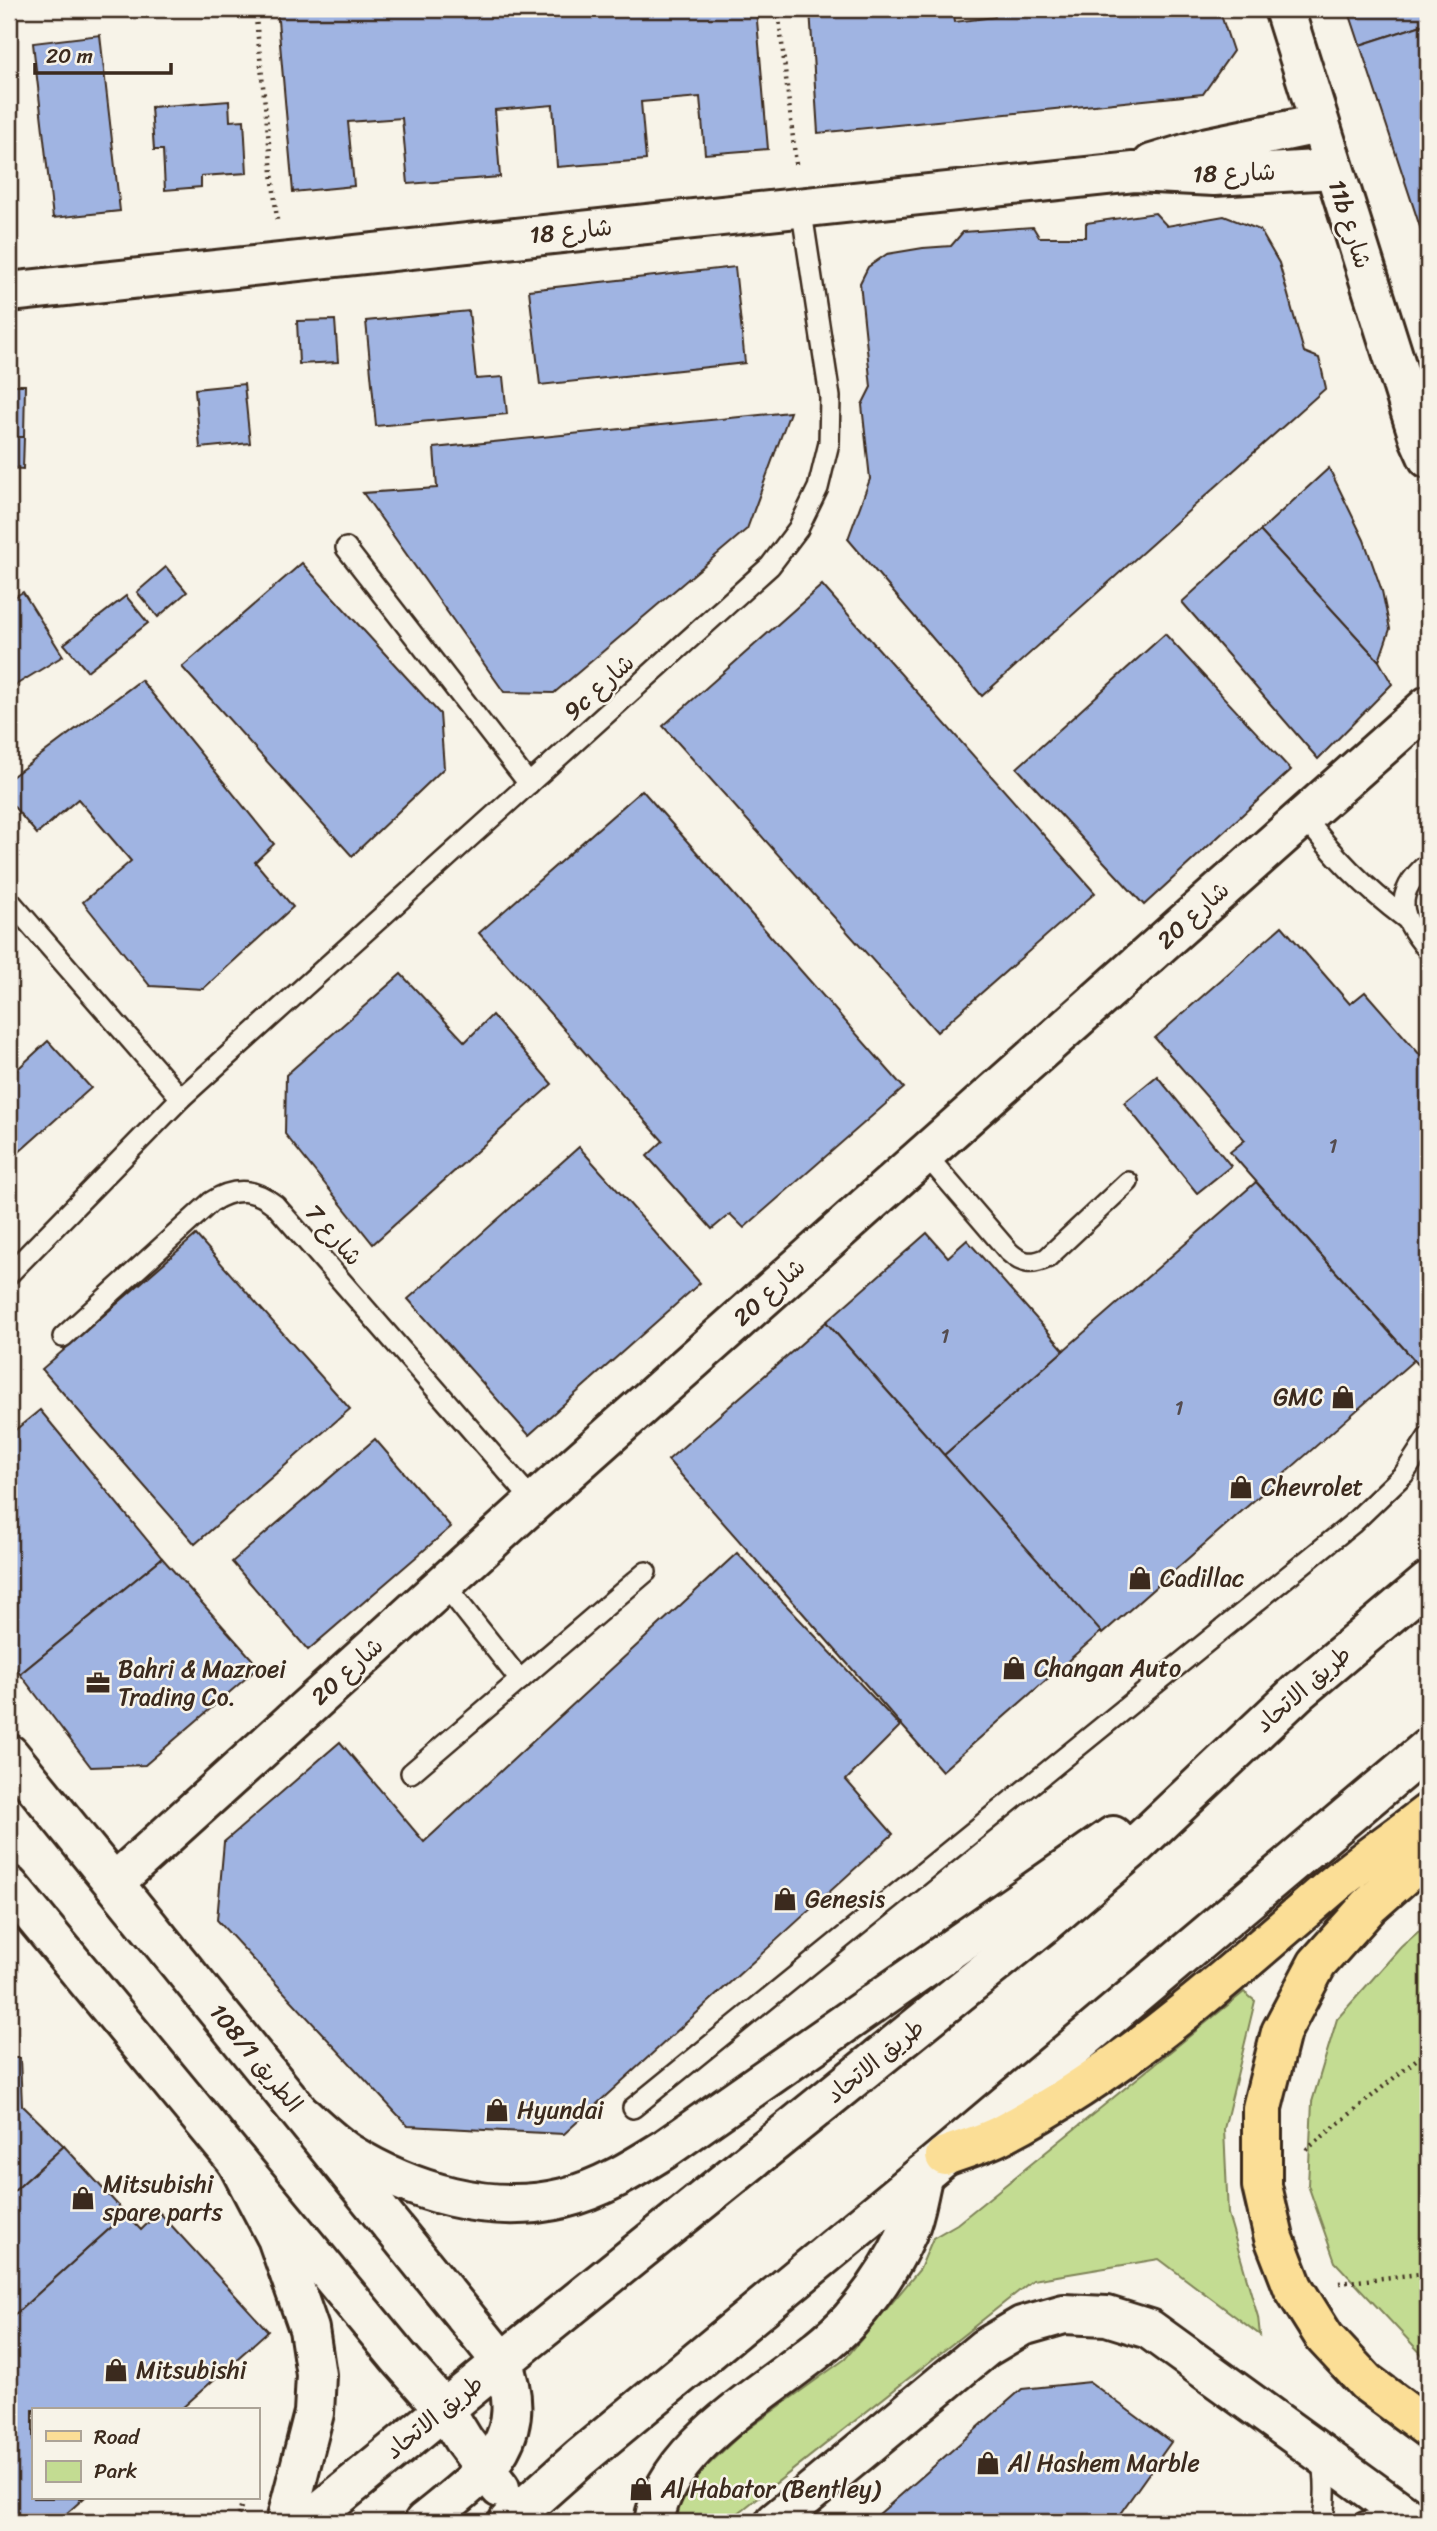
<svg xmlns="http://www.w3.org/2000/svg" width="1437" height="2531" font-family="Sriracha,'Playpen Sans Arabic',sans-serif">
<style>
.green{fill:#c3dc92;stroke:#7f8358;stroke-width:2}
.building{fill:#a0b4e2;stroke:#3b2a1e;stroke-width:2}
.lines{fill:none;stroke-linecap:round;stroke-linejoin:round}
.service-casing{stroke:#3b2a1e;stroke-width:24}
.minor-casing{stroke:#3b2a1e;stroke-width:44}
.tertiary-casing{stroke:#3b2a1e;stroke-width:44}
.secondary-casing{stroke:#3b2a1e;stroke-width:44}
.primary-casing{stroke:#3b2a1e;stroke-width:44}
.path{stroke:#3b2a1e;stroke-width:4.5;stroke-dasharray:2 5;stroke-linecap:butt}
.service{stroke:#f7f3e8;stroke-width:19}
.minor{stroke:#f7f3e8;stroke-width:38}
.tertiary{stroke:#f7f3e8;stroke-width:38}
.secondary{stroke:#f7f3e8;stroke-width:38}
.primary{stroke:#fbde96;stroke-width:38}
.labels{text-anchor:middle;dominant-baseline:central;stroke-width:5;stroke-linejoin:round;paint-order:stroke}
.number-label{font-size:21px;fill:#544c4f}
.street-label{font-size:24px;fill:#3b2a1e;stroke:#f7f3e8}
.poi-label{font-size:24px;fill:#3b2a1e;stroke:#f7f3e8;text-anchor:start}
</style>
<rect width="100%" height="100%" fill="#f7f3e8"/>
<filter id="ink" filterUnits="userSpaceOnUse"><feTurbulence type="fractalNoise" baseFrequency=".0143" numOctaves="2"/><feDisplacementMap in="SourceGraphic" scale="14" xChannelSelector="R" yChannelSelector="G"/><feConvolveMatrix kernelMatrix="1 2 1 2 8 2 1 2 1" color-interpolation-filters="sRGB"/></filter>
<g filter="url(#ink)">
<g class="green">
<polygon points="1428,1923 1428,2361 1335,2262 1308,2185 1312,2102 1337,2019 1401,1947"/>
<polygon points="1244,1992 1255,2001 1224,2129 1228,2214 1258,2317 1260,2335 1159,2259 1033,2280 727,2522 680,2522 677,2505 704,2469 741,2434 845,2359 920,2269 933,2238 957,2224"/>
</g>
<g class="building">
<polygon points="277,9 756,9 768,149 705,154 700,97 641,102 646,160 557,167 553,105 495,110 500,177 408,184 402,118 348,122 354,186 293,192"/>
<polygon points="810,9 953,9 955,22 995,17 993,9 1219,9 1233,51 1203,94 818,133"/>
<polygon points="1348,9 1428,9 1428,23 1360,45"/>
<polygon points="1428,23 1428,238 1424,239 1360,45"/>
<polygon points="100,35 120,211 53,218 33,43"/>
<polygon points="229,101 230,121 244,120 247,173 201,176 201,187 165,190 163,150 154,150 151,107"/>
<polygon points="1155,213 1167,226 1224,216 1260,230 1279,263 1304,352 1319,358 1326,388 982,696 848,539 870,479 862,405 871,387 860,283 868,267 887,254 923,248 951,246 963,232 1033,227 1039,237 1086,237 1086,223"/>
<polygon points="735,267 745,363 540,385 529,290"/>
<polygon points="469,311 476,379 503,377 507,414 376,426 366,321"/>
<polygon points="335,320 338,362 299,364 297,321"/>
<polygon points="244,384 250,443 200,448 195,389"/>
<polygon points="9,385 25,385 24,437 9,437"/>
<polygon points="790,412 747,529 554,693 504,692 363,493 437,488 434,448"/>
<polygon points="9,437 24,437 23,469 9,468"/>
<polygon points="1329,468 1364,540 1382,591 1390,629 1379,661 1260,531"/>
<polygon points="1260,531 1379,661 1392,684 1318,759 1182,602"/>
<polygon points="302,563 440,714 444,768 352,856 182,667"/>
<polygon points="166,567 187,592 158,617 137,592"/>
<polygon points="822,585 1095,893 937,1032 663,726"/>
<polygon points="23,592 63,656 9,689 9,600"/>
<polygon points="126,596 148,623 87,671 64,644"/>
<polygon points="1165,634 1291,770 1144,905 1017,768"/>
<polygon points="141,680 274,844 255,862 293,907 203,989 150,986 83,902 131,861 78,799 37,834 9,801 9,779"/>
<polygon points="642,790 904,1088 744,1228 730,1214 712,1229 647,1156 663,1141 479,933"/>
<polygon points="1282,926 1350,1004 1365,992 1428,1064 1428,1366 1423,1370 1230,1152 1245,1140 1155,1038"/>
<polygon points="401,974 465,1042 492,1015 552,1084 373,1244 285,1134 286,1075"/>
<polygon points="48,1041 91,1088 9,1161 9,1077"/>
<polygon points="1157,1076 1231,1166 1197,1193 1124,1103"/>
<polygon points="579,1147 700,1283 529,1435 408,1299"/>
<polygon points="1256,1182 1414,1360 1102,1634 944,1455"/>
<polygon points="927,1233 948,1257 967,1240 1064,1350 944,1455 826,1322"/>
<polygon points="196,1235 350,1409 195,1544 42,1369"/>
<polygon points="826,1322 1101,1632 942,1771 668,1460"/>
<polygon points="40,1410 162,1558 20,1674 9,1659 9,1435"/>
<polygon points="375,1439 451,1527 308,1650 232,1562"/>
<polygon points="737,1553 900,1726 846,1780 893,1834 564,2134 408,2126 217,1920 224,1842 340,1742 424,1842"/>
<polygon points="162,1558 259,1667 145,1765 91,1767 20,1674"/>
<polygon points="9,2058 20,2058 22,2105 64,2146 9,2196"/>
<polygon points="64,2146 126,2214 9,2320 9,2196"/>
<polygon points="159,2212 268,2331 180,2410 33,2410 33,2498 84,2498 57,2522 9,2522 9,2320 126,2214 141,2230"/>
<polygon points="1090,2382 1171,2442 1114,2522 870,2522 1022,2389"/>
</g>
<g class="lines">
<g class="service-casing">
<g id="service">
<polyline points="346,548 529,784"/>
<path d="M 1304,816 C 1333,856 1365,888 1405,918"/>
<path d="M 1428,863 C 1392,894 1400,918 1428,950"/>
<polyline points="9,900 181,1098"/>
<path d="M 925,1154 L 1009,1252 C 1022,1264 1032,1265 1047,1258 L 1128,1182"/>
<polyline points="9,1274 181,1098 770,566 798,529 818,488 829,443 830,397 801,206"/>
<path d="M 63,1337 L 211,1202 C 234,1187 254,1188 275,1205 L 534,1502"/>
<polyline points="444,1584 520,1680"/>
<polyline points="411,1773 646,1572"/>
<polyline points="633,2108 1352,1524 1404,1474 1428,1437"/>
<path d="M 1322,2522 C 1327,2499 1326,2479 1322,2455"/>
<polyline points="1364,2522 1383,2518 1404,2517"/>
</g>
</g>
<g class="minor-casing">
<g id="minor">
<polyline points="1284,9 1419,438 1428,458"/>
<polyline points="1152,164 1208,147 1319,124"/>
<polyline points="9,292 1134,172 1214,176 1333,169"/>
<polyline points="114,1883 534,1502 1428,706"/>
<polyline points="775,2522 985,2348 1022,2326 1064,2314 1107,2316 1149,2329 1415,2522"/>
</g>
</g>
<g class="tertiary-casing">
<g id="tertiary">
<polyline points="9,1754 502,2362"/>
<polyline points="9,1886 400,2359 445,2410"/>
</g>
</g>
<g class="secondary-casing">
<g id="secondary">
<path d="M 303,2115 C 317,2128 332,2142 348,2153 C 411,2192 490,2216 564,2198 C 601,2189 633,2169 665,2149 L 1113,1836"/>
<polyline points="237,2162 277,2238 309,2329 316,2375 314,2413 286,2522"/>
<polyline points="445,2410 464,2441 500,2488"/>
<polyline points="307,2522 502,2362 1043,1925 1133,1848 1298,1692 1428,1582"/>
<path d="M 424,2522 C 480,2476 534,2443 502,2362"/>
<polyline points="508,2522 580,2458 945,2156 1428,1748"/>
<path d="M 654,2522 C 667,2435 794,2381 850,2320 C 873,2294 894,2262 908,2231 C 916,2213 918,2192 923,2174"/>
</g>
</g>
<g class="primary-casing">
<g id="primary">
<polyline points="1428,1854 1369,1906 1317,1964 1281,2032 1262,2108 1262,2186 1274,2238 1293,2287 1325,2338 1366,2382 1428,2428"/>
<path d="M 945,2156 C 964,2149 986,2143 1004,2133 C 1125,2070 1228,1976 1331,1887 C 1362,1861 1396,1838 1428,1813"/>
</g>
</g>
<g class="path">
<polyline points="255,9 277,220"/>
<polyline points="778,9 796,164"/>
<polyline points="1306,2150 1428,2050"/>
<polyline points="1339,2283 1428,2273"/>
<polyline points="236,2522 244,2498"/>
</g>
<use href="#service" class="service"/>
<use href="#minor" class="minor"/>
<use href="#tertiary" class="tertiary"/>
<use href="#secondary" class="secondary"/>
<use href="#primary" class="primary"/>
</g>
</g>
<defs>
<g id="shop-bare" transform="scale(1.89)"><path d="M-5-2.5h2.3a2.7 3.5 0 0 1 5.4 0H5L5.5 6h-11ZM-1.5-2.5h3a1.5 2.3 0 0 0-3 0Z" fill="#3b2a1e" stroke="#f7f3e8" stroke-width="2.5" paint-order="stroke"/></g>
<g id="office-bare" transform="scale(1.89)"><path d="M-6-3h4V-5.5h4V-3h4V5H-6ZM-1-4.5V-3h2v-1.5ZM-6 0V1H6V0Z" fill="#3b2a1e" stroke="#f7f3e8" stroke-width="2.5" paint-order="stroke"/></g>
</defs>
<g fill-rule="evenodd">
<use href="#shop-bare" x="1343" y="1397"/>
<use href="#shop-bare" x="1241" y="1487"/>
<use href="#shop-bare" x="1140" y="1578"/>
<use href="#shop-bare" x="1014" y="1668"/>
<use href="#office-bare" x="98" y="1683"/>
<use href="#shop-bare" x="785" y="1899"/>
<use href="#shop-bare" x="497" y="2110"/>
<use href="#shop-bare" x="83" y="2198"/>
<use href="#shop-bare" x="116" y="2370"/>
<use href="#shop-bare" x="988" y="2463"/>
<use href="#shop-bare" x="641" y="2489"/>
</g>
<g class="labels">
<g class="number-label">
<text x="1333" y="1146">1</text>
<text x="945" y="1336">1</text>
<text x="1179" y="1408">1</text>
</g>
<g class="street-label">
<text transform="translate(1234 173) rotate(-2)">شارع 18</text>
<text transform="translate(1350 224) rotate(72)">11b شارع</text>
<text transform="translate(571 231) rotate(-6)">شارع 18</text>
<text transform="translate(599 687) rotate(-42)">9c شارع</text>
<text transform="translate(1193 915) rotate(-42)">شارع 20</text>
<text transform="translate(334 1235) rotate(49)">شارع 7</text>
<text transform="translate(769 1292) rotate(-42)">شارع 20</text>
<text transform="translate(347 1671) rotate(-42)">شارع 20</text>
<text transform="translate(1303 1689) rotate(-41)">طريق الاتحاد</text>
<text transform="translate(256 2058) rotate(51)">108/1 الطريق</text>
<text transform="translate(875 2061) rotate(-39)">طريق الاتحاد</text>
<text transform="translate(434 2417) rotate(-39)">طريق الاتحاد</text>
</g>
<g class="poi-label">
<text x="1323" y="1397" text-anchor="end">GMC</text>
<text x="1261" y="1487">Chevrolet</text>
<text x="1160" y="1578">Cadillac</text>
<text x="1034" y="1668">Changan Auto</text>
<text x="118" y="1669">Bahri &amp; Mazroei<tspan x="118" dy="28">Trading Co.</tspan></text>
<text x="805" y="1899">Genesis</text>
<text x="517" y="2110">Hyundai</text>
<text x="103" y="2184">Mitsubishi<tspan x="103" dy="28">spare parts</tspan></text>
<text x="136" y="2370">Mitsubishi</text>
<text x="1008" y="2463">Al Hashem Marble</text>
<text x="661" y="2489">Al Habator (Bentley)</text>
</g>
</g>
<rect width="1437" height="2531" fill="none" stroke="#f7f3e8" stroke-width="35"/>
<rect x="18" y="18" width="1402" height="2496" fill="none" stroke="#3b2a1e" stroke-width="2.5" filter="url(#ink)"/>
<rect x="32" y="2408" width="228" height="91" fill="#f7f3e8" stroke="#aca397" stroke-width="2"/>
<rect x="46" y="2431" width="35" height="10" fill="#fbde96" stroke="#aca397" stroke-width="2"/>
<text x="94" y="2444" font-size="21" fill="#3b2a1e">Road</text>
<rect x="46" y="2461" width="35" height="21" fill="#c3dc92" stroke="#aca397" stroke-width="2"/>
<text x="94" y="2478" font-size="21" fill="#3b2a1e">Park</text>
<path d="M35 63v10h136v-10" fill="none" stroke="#3b2a1e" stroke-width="3.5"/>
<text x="46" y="63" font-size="21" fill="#3b2a1e" stroke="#f7f3e8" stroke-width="5" paint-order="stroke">20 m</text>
</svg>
